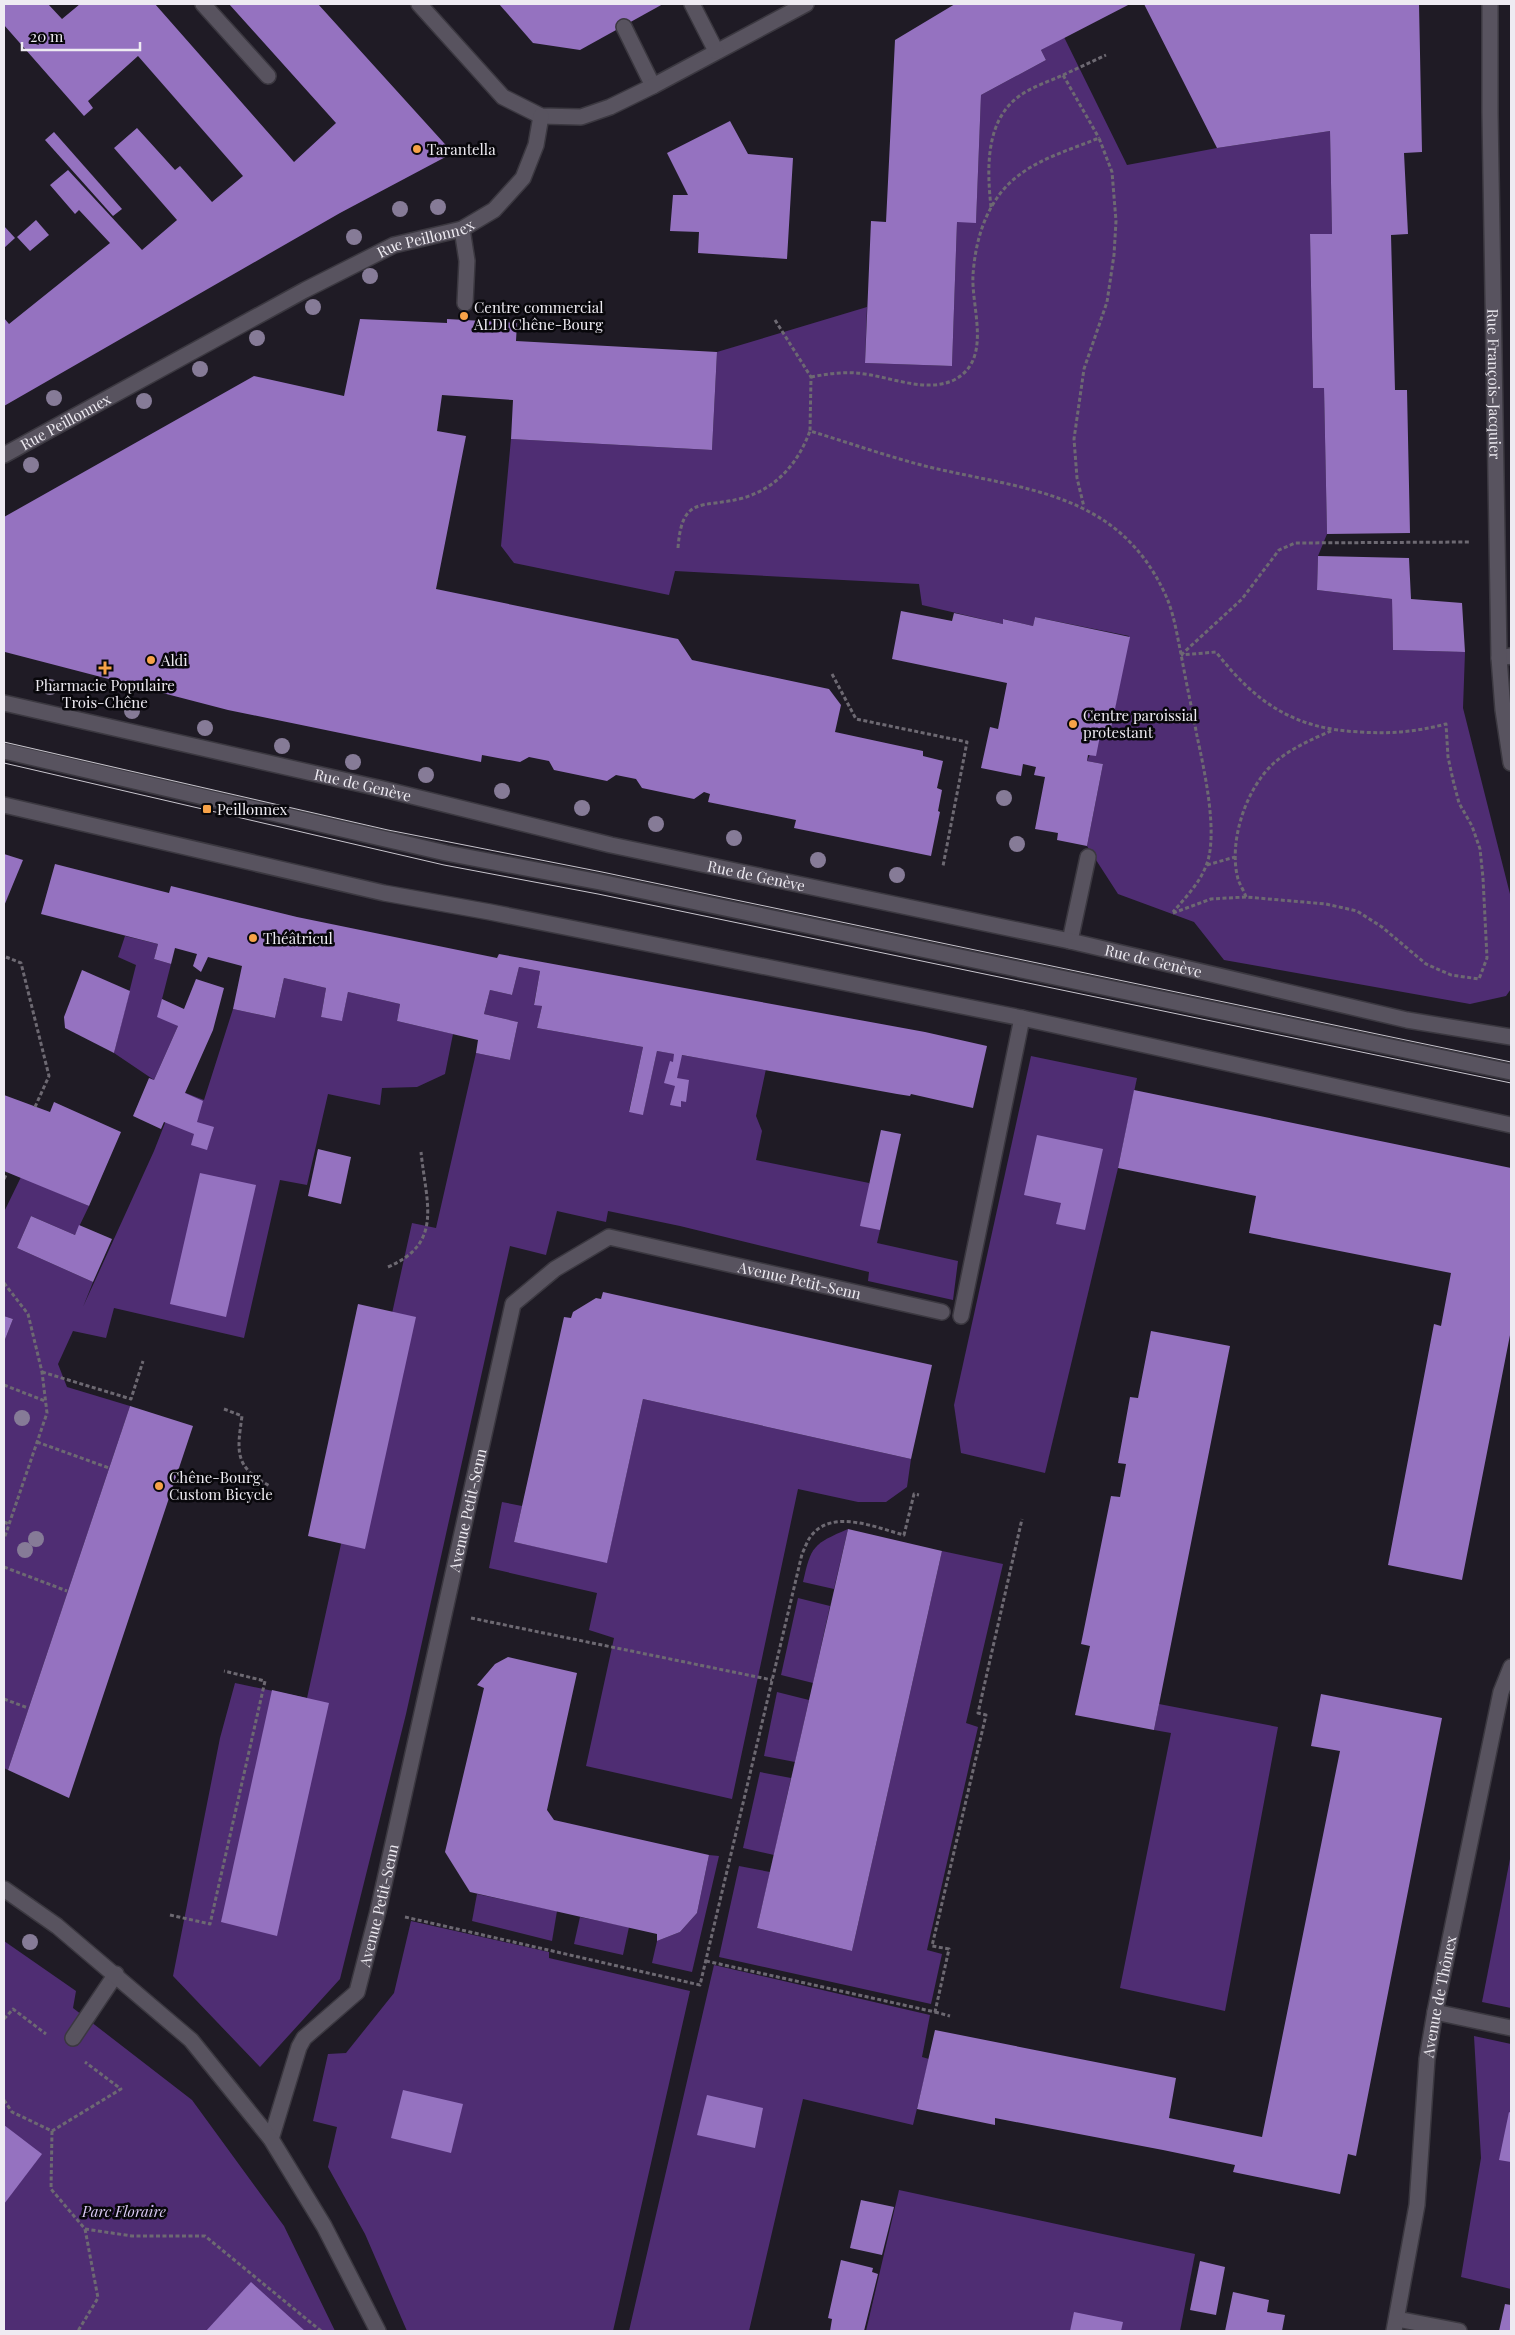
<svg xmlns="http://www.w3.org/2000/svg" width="1515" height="2335" font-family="'Playfair Display',serif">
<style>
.green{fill:#4f2d73}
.building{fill:#9572c0}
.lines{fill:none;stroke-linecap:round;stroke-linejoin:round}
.lane-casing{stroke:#3b3840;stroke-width:18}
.street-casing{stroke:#3b3840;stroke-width:18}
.secondary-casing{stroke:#3b3840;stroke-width:18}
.path{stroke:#6d6972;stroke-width:3;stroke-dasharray:4 2.5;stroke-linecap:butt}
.lane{stroke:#58535f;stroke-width:15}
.street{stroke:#58535f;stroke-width:15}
.secondary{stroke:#58535f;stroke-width:15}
.tram{stroke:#c8c5cd;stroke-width:1}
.tree{fill:#867b97}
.poi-dot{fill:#f7a248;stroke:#08070b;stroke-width:2}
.labels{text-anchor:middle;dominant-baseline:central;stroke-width:5;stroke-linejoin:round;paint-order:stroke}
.poi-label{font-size:15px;fill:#eeebf2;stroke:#08070b;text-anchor:start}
.street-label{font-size:15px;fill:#eeebf2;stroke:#08070b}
.park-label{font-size:15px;font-style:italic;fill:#dbcaf4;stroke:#08070b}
</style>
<rect width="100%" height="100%" fill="#1f1b25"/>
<g class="green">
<polygon points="1064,37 1127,165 1217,148 1330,131 1332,234 1310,235 1313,388 1324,388 1327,534 1318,556 1317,590 1392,599 1393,650 1465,652 1463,708 1511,898 1511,989 1506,996 1470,1004 1224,960 1194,922 1118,894 1087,846 1103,764 1087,761 1101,731 1110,733 1129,636 1035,617 1033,626 1004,619 1003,624 922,605 919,584 675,571 669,595 514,563 501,546 511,439 712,450 717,352 867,307 865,363 952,366 957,222 976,222 981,95 1046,60 1041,50"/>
<polygon points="125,936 158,944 154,959 171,964 162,999 178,1026 154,1080 114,1053 136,965 118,957"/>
<polygon points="519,967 540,971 534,1004 542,1006 537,1028 643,1047 629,1111 643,1114 657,1051 766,1069 756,1116 762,1131 756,1160 869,1183 880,1230 877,1243 958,1261 953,1300 868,1281 869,1272 680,1226 608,1211 606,1222 557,1211 546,1255 510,1246 406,1714 340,1979 260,2067 173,1976 220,1738 235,1683 307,1698 412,1223 436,1228 476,1053 510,1060 518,1022 484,1014 490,990 512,995"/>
<polygon points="284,978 326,988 321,1017 342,1020 348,992 400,1004 397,1021 453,1034 445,1074 417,1087 382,1088 380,1105 328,1094 307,1185 280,1180 244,1338 114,1308 106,1338 73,1331 58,1364 67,1387 130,1406 8,1770 4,1768 4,1342 13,1319 4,1316 4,1212 21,1177 89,1206 75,1235 31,1216 17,1248 93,1282 83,1307 154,1151 178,1090 204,1100 233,1009 275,1018"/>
<polygon points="1031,1056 1137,1078 1118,1168 1045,1473 961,1453 954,1405"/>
<polygon points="643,1399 911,1459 907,1487 886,1502 858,1502 798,1489 732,1799 586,1766 614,1638 589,1630 597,1593 489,1568 502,1502 522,1506 514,1542 607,1562"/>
<path d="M 848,1529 L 834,1589 L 803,1582 C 811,1546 813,1544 848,1529 Z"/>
<polygon points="942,1551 1003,1564 966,1723 978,1727 927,1950 942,1954 931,2004 719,1957 739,1866 770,1872 757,1928 852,1951"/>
<polygon points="798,1598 830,1606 813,1683 781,1675"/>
<polygon points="777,1692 809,1700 795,1762 764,1756"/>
<polygon points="1159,1704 1278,1727 1225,2011 1120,1988 1171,1733 1154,1730"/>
<polygon points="760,1772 791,1778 774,1855 743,1848"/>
<polygon points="1511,1854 1511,2008 1482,2002"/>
<polygon points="709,1855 719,1856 692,1972 652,1963 657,1941 680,1932 697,1913"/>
<polygon points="477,1894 557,1911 552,1941 472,1921"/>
<polygon points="580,1917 629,1927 623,1955 574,1944"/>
<polygon points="411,1921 549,1952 549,1958 690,1991 613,2331 407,2331 365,2234 328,2167 337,2127 313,2121 328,2054 346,2053 394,1993"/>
<polygon points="4,1941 76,1991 73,2008 192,2100 284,2226 335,2331 4,2331"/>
<polygon points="714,1965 930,2015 922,2057 929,2059 913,2125 803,2099 749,2331 629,2331"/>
<polygon points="1474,2036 1511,2044 1511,2289 1461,2277 1481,2158"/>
<polygon points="899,2190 1195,2254 1180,2331 866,2331"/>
</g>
<g class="building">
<polygon points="4,4 48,4 62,19 80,4 155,4 294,162 336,123 229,4 318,4 453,153 340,213 4,406 4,318 9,324 110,243 79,210 75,214 50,185 68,170 142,250 177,220 114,148 137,128 175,170 180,166 212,202 243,176 138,56 88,101 93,108 84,116 4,25"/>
<polygon points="499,4 663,4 580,50 533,43"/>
<polygon points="955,4 1130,4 1041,50 1046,60 981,95 976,223 957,222 952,366 865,363 871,221 886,222 895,40"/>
<polygon points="1144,4 1419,4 1422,152 1404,153 1408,234 1391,235 1395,390 1407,390 1410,533 1327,534 1324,388 1313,388 1310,234 1332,234 1330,131 1217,148"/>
<polygon points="730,121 748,154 793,158 787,259 698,253 699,232 670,231 673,195 688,195 667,153"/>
<polygon points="54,132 122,209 113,216 45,140"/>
<polygon points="36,220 49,235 30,251 17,237"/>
<polygon points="4,226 15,238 4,248"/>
<polygon points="360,319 447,323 447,319 517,323 516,341 717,352 712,450 511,439 513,400 442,395 437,431 466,436 436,589 678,639 692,660 829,689 841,705 835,732 923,751 923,756 943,761 937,788 942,790 938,811 940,812 931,856 794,828 796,820 708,802 710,794 704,792 694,799 642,788 636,779 616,775 607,781 554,770 549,761 529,757 520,762 482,755 481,762 228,710 5,652 4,517 254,376 344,396"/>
<polygon points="1318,556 1409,558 1411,599 1462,603 1465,652 1393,650 1392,599 1317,590"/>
<polygon points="901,611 952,621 954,613 1003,624 1003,619 1033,626 1035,617 1130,637 1110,733 1101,731 1096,756 1088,755 1087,761 1103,764 1087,846 1057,840 1058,833 1035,829 1045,777 1034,775 1036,767 1023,764 1021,776 981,768 990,727 998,729 1007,683 892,659"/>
<polygon points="4,854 23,860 4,906"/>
<polygon points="55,864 169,893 171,886 297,917 497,958 499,954 925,1032 987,1046 973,1108 911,1094 910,1096 897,1094 682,1055 677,1078 689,1080 686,1102 681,1101 681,1107 670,1105 675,1086 664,1083 670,1061 673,1062 674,1054 657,1051 643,1115 629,1112 643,1047 537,1028 542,1006 534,1005 540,971 519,967 512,995 490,990 484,1014 518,1022 510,1060 476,1053 478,1040 397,1021 400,1004 348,992 342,1021 321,1017 326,988 284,978 275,1018 233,1009 242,966 208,957 201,972 193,966 197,954 175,948 171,964 154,959 158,944 41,914"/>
<polygon points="82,970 130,991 114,1053 65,1028 64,1017"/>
<polygon points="196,979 224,988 213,1030 185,1093 203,1101 197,1122 214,1127 207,1150 191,1145 194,1134 164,1122 161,1129 133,1116 149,1078 154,1080 178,1026 157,1017 162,999 184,1009"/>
<polygon points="1134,1090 1511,1168 1511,1330 1462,1580 1388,1565 1434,1324 1441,1326 1451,1273 1249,1233 1256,1196 1118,1168"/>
<polygon points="4,1095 50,1112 54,1102 121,1132 89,1206 4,1171"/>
<polygon points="881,1130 901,1134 880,1230 860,1226"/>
<polygon points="1037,1135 1103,1149 1085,1230 1056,1224 1061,1203 1024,1195"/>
<polygon points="318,1149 351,1157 341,1204 308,1196"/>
<polygon points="200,1173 256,1185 226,1317 170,1304"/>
<polygon points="31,1216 75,1235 79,1225 112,1239 93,1282 17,1248"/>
<polygon points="603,1292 932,1365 911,1459 643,1399 607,1563 514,1542 564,1317 571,1318 573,1312 596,1298 601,1299"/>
<polygon points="358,1304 416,1317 365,1549 308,1536"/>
<polygon points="4,1316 13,1319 4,1342"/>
<polygon points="1151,1331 1230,1346 1154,1730 1075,1715 1090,1646 1081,1644 1111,1496 1120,1497 1126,1464 1118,1463 1130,1397 1138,1398"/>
<polygon points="130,1406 193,1426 69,1798 8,1770"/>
<polygon points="848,1529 942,1551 852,1951 757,1928"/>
<polygon points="508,1657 577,1673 547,1810 554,1820 709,1855 697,1913 680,1932 657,1941 657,1934 470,1892 445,1852 484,1688 477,1685 495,1664"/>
<polygon points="272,1690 329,1703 277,1936 221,1922"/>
<polygon points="1321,1694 1442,1718 1356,2156 1348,2154 1340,2194 1233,2172 1235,2165 1163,2150 995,2118 995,2125 917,2109 935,2030 1176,2078 1169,2118 1262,2137 1340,1751 1311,1746"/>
<polygon points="403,2090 463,2104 451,2153 391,2138"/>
<polygon points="707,2095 763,2108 755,2148 697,2135"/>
<polygon points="1509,2112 1511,2113 1511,2162 1499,2160"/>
<polygon points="4,2125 42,2154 4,2204"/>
<polygon points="861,2200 894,2207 882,2255 850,2248"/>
<polygon points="841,2260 873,2268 872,2272 878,2274 864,2331 830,2331 832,2319 828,2318"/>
<polygon points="1200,2261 1225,2267 1216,2315 1190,2310"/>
<polygon points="251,2282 305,2331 206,2331"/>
<polygon points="1233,2292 1269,2300 1267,2312 1285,2315 1282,2331 1225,2331"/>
<polygon points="1505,2304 1511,2305 1511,2331 1499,2331"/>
<polygon points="1074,2312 1123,2322 1121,2331 1070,2331"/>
</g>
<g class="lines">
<g class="lane-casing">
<g id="lane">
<polyline points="203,4 268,76"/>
<polyline points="624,27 653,86"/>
<polyline points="462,229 467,261 465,303"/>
<polyline points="4,751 446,853 600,882 1511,1072"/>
<polyline points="1070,941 1088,857"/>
<polyline points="961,1316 1022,1018"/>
<polyline points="73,2038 116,1974"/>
<polyline points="1397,2319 1459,2331"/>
</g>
</g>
<g class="street-casing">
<g id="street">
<polyline points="419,4 503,97 541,116 581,117 610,107 653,86 806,4"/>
<polyline points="692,4 716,51"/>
<path id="s1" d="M 4,455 L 305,290 L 394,245 L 462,229 L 494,210 L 523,178 L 536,145 L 541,116"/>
<polyline points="1499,658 1511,656"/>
<polyline points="1435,2012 1511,2028"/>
<path id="s2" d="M 271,2139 L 299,2047 L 304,2038 L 357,1992 L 378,1911 L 513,1304 L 555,1269 L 609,1237 L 942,1312"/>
</g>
</g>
<g class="secondary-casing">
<g id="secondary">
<path id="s3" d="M 1490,4 L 1490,113 L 1499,658 L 1503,710 L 1511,763"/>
<path id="s4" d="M 4,703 L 383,789 L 611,845 L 1070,941 L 1407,1020 L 1511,1037"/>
<polyline points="4,805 384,893 490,912 1022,1018 1511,1125"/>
<polyline points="4,1889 57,1926 191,2040 271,2139 324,2226 378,2331"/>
<path id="s5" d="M 1394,2331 L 1417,2205 L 1427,2059 L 1435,2012 L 1501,1692 L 1511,1667"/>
</g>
</g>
<g class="path">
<polyline points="1063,75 1106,55"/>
<path d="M 991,207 C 987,170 985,122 1018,97 C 1031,87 1048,82 1063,75 L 1099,138"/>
<path d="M 775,320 L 811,377 L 810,431 C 850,443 889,457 929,467 C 1026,490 1119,492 1166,596 C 1174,614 1177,635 1181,654 C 1186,682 1192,709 1197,736 C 1204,769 1219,835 1206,866 C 1199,884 1185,898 1173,912"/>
<path d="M 811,377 C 826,374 841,372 856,373 C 887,375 924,394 954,380 C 993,360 971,308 973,275 C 975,245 983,214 1003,190 C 1028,161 1065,152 1099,138 L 1112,172 L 1116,221 L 1114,255 L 1107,302 L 1084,369 L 1074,439 L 1077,478 L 1084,507"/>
<path d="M 678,548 C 682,494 702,509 743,498 C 777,488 798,463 810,431"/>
<polyline points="1181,655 1242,599 1279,550 1295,543 1470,542"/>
<polyline points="832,674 856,719 967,742 943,866"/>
<polyline points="1207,865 1235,857"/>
<path d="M 1246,897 C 1244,891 1240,885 1238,879 C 1228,842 1246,788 1274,763 C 1290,749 1312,739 1331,731"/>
<path d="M 1173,913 L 1211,899 L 1246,897 L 1326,904 L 1357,911 L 1382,927 L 1426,964 L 1451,975 L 1479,979 L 1487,958 L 1483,878 L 1480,849 L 1472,826 L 1459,803 L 1453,780 L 1448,757 L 1446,724 C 1415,732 1391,734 1360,732 C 1294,729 1256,703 1216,652 L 1181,655"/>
<polyline points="6,957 21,963 49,1076 35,1107"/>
<polyline points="4,1179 7,1173"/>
<path d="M 388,1267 C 444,1243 426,1203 421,1152"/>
<polyline points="4,1283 28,1314 42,1372 47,1413 4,1539"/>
<polyline points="42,1372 131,1399 143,1361"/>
<polyline points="4,1385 45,1401"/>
<path d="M 224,1409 L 242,1416 C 237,1452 234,1467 270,1486"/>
<polyline points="37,1442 109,1468"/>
<polyline points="4,1522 9,1524"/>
<polyline points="4,1567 67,1591"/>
<polyline points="471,1618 772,1680"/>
<polyline points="4,1699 28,1708"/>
<polyline points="170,1915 210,1924 265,1681 224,1671"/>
<path d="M 405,1917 L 700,1985 L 802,1554 C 805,1548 807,1541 811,1536 C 832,1508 877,1528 904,1535 L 914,1494 L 919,1495"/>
<polyline points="706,1961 935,2012 949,1949 932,1946 986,1715 978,1713 1022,1519"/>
<polyline points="935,2012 950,2016"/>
<polyline points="4,2019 13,2009 46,2034"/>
<polyline points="4,2100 12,2112 52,2131 121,2089 85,2062"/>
<polyline points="52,2131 51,2189 85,2229 98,2298 78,2331"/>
<polyline points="85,2229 132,2236 205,2236 321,2331"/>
</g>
<use href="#lane" class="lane"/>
<use href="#street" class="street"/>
<use href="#secondary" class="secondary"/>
<g class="tram">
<polyline points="4,742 388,830 602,872 1511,1062"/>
<polyline points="4,763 444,865 598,894 1511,1083"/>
</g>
</g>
<g class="tree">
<circle cx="438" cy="207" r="8"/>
<circle cx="400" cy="209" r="8"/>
<circle cx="354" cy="237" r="8"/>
<circle cx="370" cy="276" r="8"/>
<circle cx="313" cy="307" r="8"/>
<circle cx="257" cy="338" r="8"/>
<circle cx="200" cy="369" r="8"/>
<circle cx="54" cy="398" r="8"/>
<circle cx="144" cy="401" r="8"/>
<circle cx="31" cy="465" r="8"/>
<circle cx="50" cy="687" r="8"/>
<circle cx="132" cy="711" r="8"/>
<circle cx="205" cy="728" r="8"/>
<circle cx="282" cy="746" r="8"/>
<circle cx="353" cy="762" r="8"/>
<circle cx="426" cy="775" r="8"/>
<circle cx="502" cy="791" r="8"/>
<circle cx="1004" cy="798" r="8"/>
<circle cx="582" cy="808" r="8"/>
<circle cx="656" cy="824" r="8"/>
<circle cx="734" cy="838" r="8"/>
<circle cx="1017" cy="844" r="8"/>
<circle cx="818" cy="860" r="8"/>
<circle cx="897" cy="875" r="8"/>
<circle cx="22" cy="1418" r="8"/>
<circle cx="36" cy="1539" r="8"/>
<circle cx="25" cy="1550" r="8"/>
<circle cx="30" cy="1942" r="8"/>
</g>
<g class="poi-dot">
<circle cx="417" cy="149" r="5"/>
<circle cx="464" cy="316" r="5"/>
<circle cx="151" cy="660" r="5"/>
<path d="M102.5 660.5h5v5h5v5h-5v5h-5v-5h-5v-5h5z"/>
<circle cx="1073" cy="724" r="5"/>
<rect x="202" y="804" width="10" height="10" rx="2.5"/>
<circle cx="253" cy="938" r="5"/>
<circle cx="159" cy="1486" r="5"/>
</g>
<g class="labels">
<g class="poi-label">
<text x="427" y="149">Tarantella</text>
<text x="474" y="307">Centre commercial<tspan x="474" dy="17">ALDI Chêne-Bourg</tspan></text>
<text x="161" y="660">Aldi</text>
<text x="105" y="685" text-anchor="middle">Pharmacie Populaire<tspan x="105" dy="17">Trois-Chêne</tspan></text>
<text x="1083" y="715">Centre paroissial<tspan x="1083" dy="17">protestant</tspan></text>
<text x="217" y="809">Peillonnex</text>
<text x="263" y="938">Théâtricul</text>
<text x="169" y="1477">Chêne-Bourg<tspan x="169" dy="17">Custom Bicycle</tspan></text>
</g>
<g class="street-label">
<text stroke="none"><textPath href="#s1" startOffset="475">Rue Peillonnex</textPath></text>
<text stroke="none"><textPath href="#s3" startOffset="380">Rue François-Jacquier</textPath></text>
<text stroke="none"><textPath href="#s1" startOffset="70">Rue Peillonnex</textPath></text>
<text stroke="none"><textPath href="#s4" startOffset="368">Rue de Genève</textPath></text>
<text stroke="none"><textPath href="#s4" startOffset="772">Rue de Genève</textPath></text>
<text stroke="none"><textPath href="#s4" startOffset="1178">Rue de Genève</textPath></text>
<text stroke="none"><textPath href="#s2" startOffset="1195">Avenue Petit-Senn</textPath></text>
<text stroke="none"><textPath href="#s2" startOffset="671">Avenue Petit-Senn</textPath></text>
<text stroke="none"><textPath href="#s2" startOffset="266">Avenue Petit-Senn</textPath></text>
<text stroke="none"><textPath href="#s5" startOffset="338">Avenue de Thônex</textPath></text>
</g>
<g class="park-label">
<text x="124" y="2211">Parc Floraire</text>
</g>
</g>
<rect width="1515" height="2335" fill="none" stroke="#eeebf2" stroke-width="10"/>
<path d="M22 42v8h118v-8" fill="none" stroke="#eeebf2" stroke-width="2.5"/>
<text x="30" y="42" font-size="15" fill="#eeebf2" stroke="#08070b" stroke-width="4" paint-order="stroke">20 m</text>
</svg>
